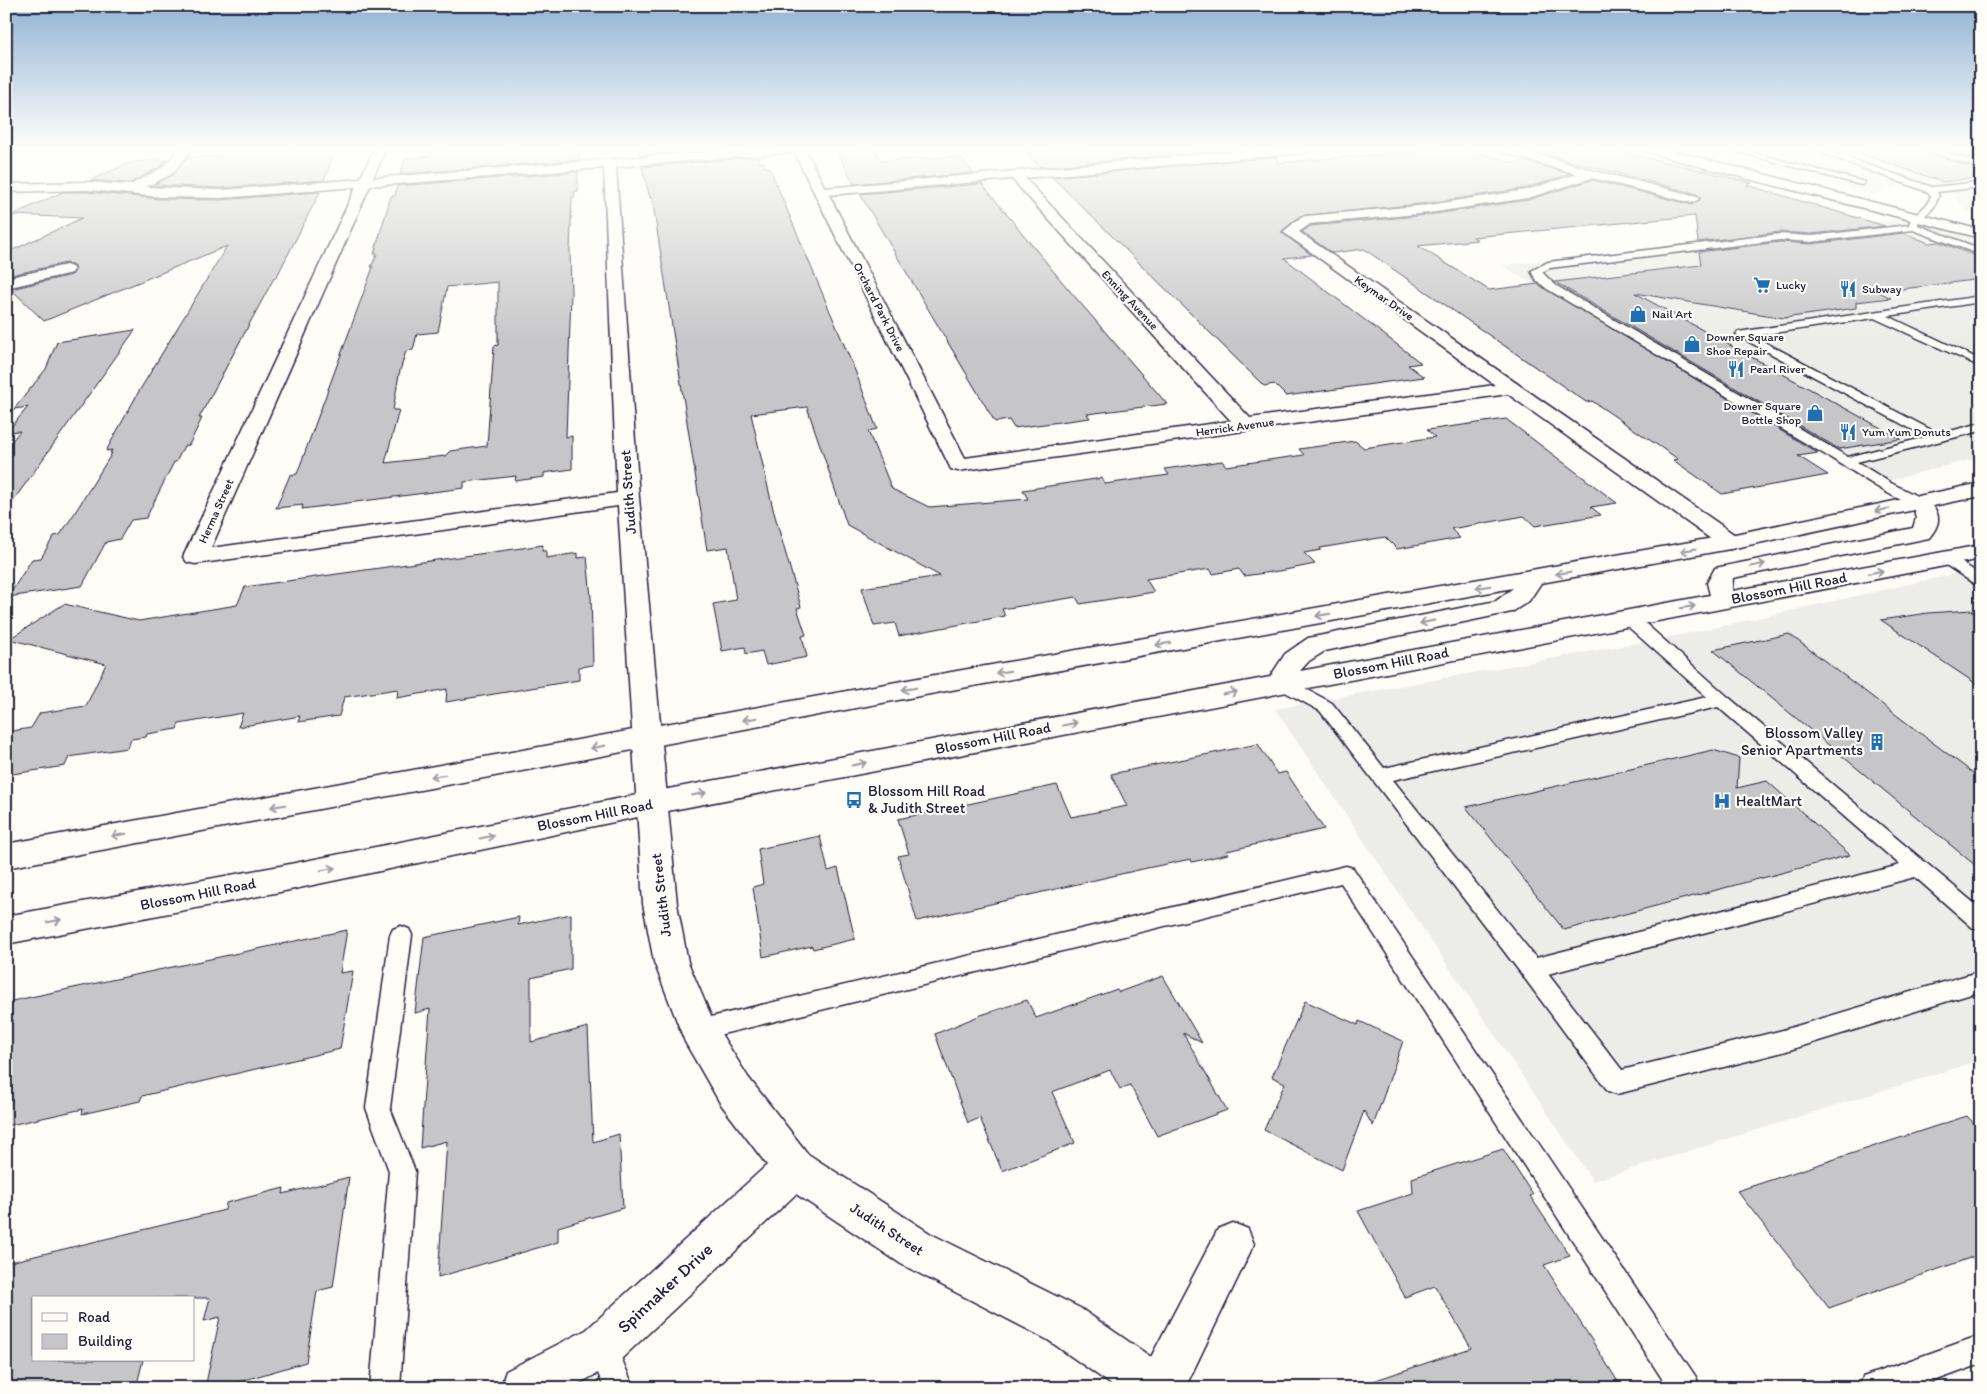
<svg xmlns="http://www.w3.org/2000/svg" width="1987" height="1394" font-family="Itim,sans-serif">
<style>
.built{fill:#ecece9}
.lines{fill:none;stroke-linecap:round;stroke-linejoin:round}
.stream{fill:#787885;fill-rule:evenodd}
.building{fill:#c6c6c8;stroke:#22223b;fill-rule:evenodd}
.service-casing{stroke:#22223b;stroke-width:3}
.minor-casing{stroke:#22223b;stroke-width:3}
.secondary-casing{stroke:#22223b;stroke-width:3}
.service{fill:#fdfcf7;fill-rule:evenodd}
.minor{fill:#fdfcf7;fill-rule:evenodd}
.secondary{fill:#fdfcf7;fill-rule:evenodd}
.oneway{stroke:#9a9aa2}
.labels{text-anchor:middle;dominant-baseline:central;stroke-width:4.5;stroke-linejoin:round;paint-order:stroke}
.far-poi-label{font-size:12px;fill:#22223b;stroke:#fdfcf7;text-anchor:start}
.far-street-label{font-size:12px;fill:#22223b;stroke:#fdfcf7}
.street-label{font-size:15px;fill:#22223b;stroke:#fdfcf7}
.poi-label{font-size:15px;fill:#22223b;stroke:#fdfcf7;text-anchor:start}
.near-street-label{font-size:18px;fill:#22223b;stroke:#fdfcf7}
</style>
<rect width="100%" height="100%" fill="#fdfcf7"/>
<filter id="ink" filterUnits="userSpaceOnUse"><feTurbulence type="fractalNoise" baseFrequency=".02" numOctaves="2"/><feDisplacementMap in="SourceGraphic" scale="10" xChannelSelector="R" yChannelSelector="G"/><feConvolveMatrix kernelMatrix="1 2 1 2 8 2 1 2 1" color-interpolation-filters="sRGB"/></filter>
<g filter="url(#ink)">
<g class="built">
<polygon points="1690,149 1981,149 1981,216 1965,209 1950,192 1922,182 1896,186 1872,195"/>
<polygon points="1899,219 1981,238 1981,457 1871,485 1501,265"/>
<polygon points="1981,568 1981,1060 1593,1181 1275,709 1686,634"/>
</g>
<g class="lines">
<polygon class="stream" points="1981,255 1981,259 1978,258 1978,256"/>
</g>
<g class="building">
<polygon points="226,149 336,149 324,180 221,188 153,185 173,175 187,158 220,156"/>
<polygon points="447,149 579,149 579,160 400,174 406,158 430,156 432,151"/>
<polygon points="638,149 716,149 639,155"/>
<polygon points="836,149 875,149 882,161 960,156 973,173 854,184"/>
<polygon points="1022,149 1237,149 1040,167"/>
<polygon points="1427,149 1466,149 1515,163 1524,161 1570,174 1526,188 1429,203 1300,216 1281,232 1312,255 1284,258 1421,363 1408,365 1424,377 1286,396 1274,384 1264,386 1052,177 1277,157 1277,163 1406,152 1409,153"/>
<polygon points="1562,149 1609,149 1700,170 1752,183 1747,185 1885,226 1811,234 1780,232 1698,242 1695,216 1473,237 1478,240 1418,246 1489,290 1538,284 1818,453 1798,456 1828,475 1722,494 1673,460 1678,459 1592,401 1586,402 1364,249 1332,253 1302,232 1311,226 1429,215 1528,200 1592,180 1692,205 1701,199 1697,194 1544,154"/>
<polygon points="1863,149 1920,149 1981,171 1981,177 1943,182 1862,154"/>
<polygon points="1941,149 1981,149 1981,162"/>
<polygon points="758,157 758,163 764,162 765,167 769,167 856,373 877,429 868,431 892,489 929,507 1028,499 1023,490 1102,478 1105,484 1169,475 1165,469 1222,461 1226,466 1304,455 1299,449 1355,441 1364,448 1435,437 1427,430 1506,419 1617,503 1591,507 1601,515 1535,526 1524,516 1451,529 1460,538 1397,549 1385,537 1320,548 1321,550 1304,553 1315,564 1285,570 1244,576 1239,569 1213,574 1210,569 1146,579 1154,592 1080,604 1076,597 1002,609 1005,616 899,636 895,623 874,626 862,588 940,576 847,525 807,407 751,414 773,509 801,607 797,608 806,635 802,636 807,657 766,665 762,651 746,654 745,647 722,651 713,604 736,600 728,547 707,550 652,198 650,198 642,167"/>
<polygon points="167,160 161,166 130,183 90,180 132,162"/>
<path d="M 578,172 L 578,191 L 575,191 L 574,197 L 572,197 L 570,250 L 571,294 L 566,437 L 572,436 L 572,469 L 544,473 L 544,477 L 515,481 L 516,476 L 464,482 L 464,488 L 417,494 L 302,509 L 303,505 L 276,508 L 290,475 L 297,474 L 373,267 L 371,267 L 377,254 L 374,254 L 391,196 L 395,196 L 397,186 ZM 498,282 L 498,345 L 494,346 L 487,446 L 450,451 L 445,456 L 385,463 L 399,410 L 393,410 L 399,374 L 406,351 L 413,350 L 417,334 L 438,332 L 447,287 Z"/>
<polygon points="982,184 1064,284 1167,404 1087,414 1090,418 1014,428 1009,420 995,422 860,194"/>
<polygon points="63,192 87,192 160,199 221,200 320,192 276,278 274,278 199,418 202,418 189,445 184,446 176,462 174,462 146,518 131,520 120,539 106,542 82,586 8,597 32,559 41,558 54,536 60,535 74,514 112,453 110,453 112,450 106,451 138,393 227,246 44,321 11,289 72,275 76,269 73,265 66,263 6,276 6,253 82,218 12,215"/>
<polygon points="1904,233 1929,243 1939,242 1981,258 1981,279 1879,292 1891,298 1856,302 1856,308 1784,318 1635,293 1901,439 1839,449 1555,282 1701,265 1699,252 1780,242 1811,244"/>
<polygon points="135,330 33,473 6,511 6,448 20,431 7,432 28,407 14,409 46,369 57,342"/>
<polygon points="543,545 542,551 546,551 546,558 578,553 578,558 587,557 591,597 593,665 579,667 579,680 446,702 447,689 397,698 398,689 344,697 339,716 298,722 300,716 238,727 243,713 179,724 177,729 147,734 146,737 131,739 127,748 69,757 65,766 6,775 6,732 31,728 40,713 86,706 106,664 9,639 64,604 139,621 237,605 245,587"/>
<polygon points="1971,610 1981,618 1981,687 1881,620 1928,613"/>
<polygon points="1789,634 1981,779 1981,870 1713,650"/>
<polygon points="1258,744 1277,774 1286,772 1324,829 1227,851 1228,854 1192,862 1191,859 1147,868 917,921 898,856 909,854 898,819 1057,785 1071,817 1127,806 1111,774"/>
<polygon points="1713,750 1739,758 1737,788 1767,781 1850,855 1564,930 1466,807"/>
<polygon points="820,836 828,871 838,868 855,939 813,949 812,946 763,957 753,887 763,884 758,849"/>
<polygon points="571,914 571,969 531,978 531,1042 588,1027 593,1142 619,1134 623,1208 558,1227 558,1242 438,1277 447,1141 420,1148 430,1009 415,1013 424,937 519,917 518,925"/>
<polygon points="347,930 340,973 353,971 340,1049 142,1096 140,1101 82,1114 83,1109 6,1126 6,1014 12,1001"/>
<polygon points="1163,976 1202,1043 1183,1033 1227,1110 1157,1136 1130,1085 1120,1089 1110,1070 1052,1092 1075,1143 1002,1171 980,1118 968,1123 935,1034 981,1015 1027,1000 1036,1018 1117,989 1119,992"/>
<polygon points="1305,1001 1358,1025 1359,1021 1403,1041 1373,1126 1364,1111 1342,1170 1264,1130 1285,1083 1272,1077"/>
<polygon points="1967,1116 1981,1131 1981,1254 1829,1308 1737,1191"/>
<polygon points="1503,1149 1533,1195 1530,1196 1570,1256 1544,1265 1622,1388 1368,1388 1367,1383 1471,1348 1435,1286 1405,1297 1358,1211 1413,1193 1412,1178"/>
<polygon points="349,1177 333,1287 317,1291 306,1362 218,1388 205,1388 220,1317 204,1321 210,1298 34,1298 34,1360 143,1360 136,1388 6,1388 6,1263 225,1210 226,1203 284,1188 283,1194"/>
</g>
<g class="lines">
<g class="service-casing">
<g id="service">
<polygon points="1726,149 1740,149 1865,182 1861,185"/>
<path d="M 1810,149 L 1822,149 L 1932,187 L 1981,182 L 1981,187 L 1937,192 L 1939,196 L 1934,207 L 1918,223 L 1918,225 L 1981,249 L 1981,255 L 1913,230 L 1811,242 L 1780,240 L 1550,268 L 1542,272 L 1555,285 L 1848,457 L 1926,437 L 1738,336 L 1736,334 L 1738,332 L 1981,296 L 1981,302 L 1888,316 L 1981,360 L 1981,367 L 1874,318 L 1753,336 L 1939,434 L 1981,423 L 1981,431 L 1857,462 L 1891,483 L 1925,500 L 1927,503 L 1925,506 C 1908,510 1858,474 1841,464 C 1743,406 1645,348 1547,289 L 1536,280 L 1531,271 L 1548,262 L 1780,234 L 1811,236 L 1909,225 L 1910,221 L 1927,204 L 1931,196 L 1928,192 Z"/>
<polygon points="1922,149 1934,149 1981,164 1981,169"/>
<polygon points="1945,553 1950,555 1981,575 1981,587 1976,585 1940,561 1937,558 1940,555"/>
<path d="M 1630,614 L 1636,615 L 1727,696 L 1981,909 L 1981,931 L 1973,928 L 1915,877 L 1548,974 L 1622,1070 L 1783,1030 L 1981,971 L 1981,991 L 1783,1052 L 1617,1094 L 1608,1091 L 1523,976 L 1320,711 L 1276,687 L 1273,683 L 1276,679 L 1282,677 L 1288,679 L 1332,703 L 1384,768 L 1707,697 L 1624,623 L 1622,619 L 1624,615 ZM 1718,707 L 1900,865 L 1536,958 L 1393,780 Z"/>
<polygon points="1346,866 1353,868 1696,1377 1700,1388 1668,1388 1341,883 698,1040 690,1037 686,1030 690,1023 698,1020"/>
<polygon points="401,926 409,929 412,935 390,1108 415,1171 400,1388 370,1388 389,1171 366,1108 390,935 393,929"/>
<polygon points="602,1331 612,1336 634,1388 604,1388 587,1346 592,1336"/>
<polygon points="1981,1335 1981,1364 1915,1388 1859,1388 1863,1377"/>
</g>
</g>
<g class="minor-casing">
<g id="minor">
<path d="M 179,149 L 192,149 L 172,174 L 146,187 L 221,190 L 360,179 L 374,149 L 386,149 L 373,178 L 742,149 L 805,149 L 825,188 L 1260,149 L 1309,149 L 1303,153 L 1025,178 L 1250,418 L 1495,385 L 1283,232 L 1301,217 L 1306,216 L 1429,205 L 1526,190 L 1577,174 L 1501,152 L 1499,149 L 1519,149 L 1595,171 L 1697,196 L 1699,199 L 1692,203 L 1592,178 L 1528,198 L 1429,213 L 1310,224 L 1299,232 L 1738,537 L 1742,542 L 1738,547 L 1730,549 L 1722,547 L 1508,394 L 958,471 L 951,469 L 794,152 L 616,167 L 639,498 L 677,904 L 688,962 L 713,1021 L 748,1077 L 808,1154 L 931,1234 L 1080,1308 L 1151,1357 L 1218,1229 L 1233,1223 L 1248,1229 L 1254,1244 L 1185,1388 L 1116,1388 L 1048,1340 L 901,1264 L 796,1194 L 618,1362 L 571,1388 L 500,1388 L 506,1371 L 586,1330 L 767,1165 L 720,1103 L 685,1042 L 654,962 L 643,904 L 618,506 L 195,564 L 187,562 L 183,557 L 356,187 L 221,198 L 160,197 L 87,190 L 6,192 L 6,184 L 87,182 L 130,185 L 162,168 ZM 604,168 L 617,493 L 211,548 L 370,186 ZM 1012,179 L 1231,421 L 965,458 L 829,195 Z"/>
<polygon points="66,265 72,267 74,270 72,273 6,288 6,278"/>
</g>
</g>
<g class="secondary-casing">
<g id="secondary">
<polygon points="1646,149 1666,149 1981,230 1981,238 1690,164 1648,152"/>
<path d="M 1981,483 L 1981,496 L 1933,506 C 1942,518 1938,527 1929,538 L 1733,578 L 1732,591 L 1981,545 L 1981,559 L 652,814 L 280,892 L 6,944 L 6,916 L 280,866 L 652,792 L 1270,677 L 1285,654 L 1308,638 L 1496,601 L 1513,588 L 957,689 L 6,868 L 6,844 L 957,671 L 1730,535 ZM 1914,510 L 1916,518 L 1913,528 L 1715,568 L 1707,583 L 1710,595 L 1300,671 L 1309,661 L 1325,651 L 1512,612 L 1529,601 L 1541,583 L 1730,549 Z"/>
</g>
</g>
<use href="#service" class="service"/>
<use href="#minor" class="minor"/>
<use href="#secondary" class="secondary"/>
</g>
<defs><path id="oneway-shaft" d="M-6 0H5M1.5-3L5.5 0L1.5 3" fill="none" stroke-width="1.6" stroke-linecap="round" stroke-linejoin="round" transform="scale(1.25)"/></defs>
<g class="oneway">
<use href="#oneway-shaft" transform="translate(1882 510) rotate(168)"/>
<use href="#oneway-shaft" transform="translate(1688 550) rotate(170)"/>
<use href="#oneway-shaft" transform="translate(1758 565) rotate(-11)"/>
<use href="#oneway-shaft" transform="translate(1876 572) rotate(-11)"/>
<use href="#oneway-shaft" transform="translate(1563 573) rotate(170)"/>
<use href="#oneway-shaft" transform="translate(1483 587) rotate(170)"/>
<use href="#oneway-shaft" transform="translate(1688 607) rotate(-10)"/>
<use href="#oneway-shaft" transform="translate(1323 615) rotate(170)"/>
<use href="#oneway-shaft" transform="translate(1427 622) rotate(169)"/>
<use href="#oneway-shaft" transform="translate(1163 644) rotate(170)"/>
<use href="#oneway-shaft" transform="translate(1003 672) rotate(170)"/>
<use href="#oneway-shaft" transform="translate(909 689) rotate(170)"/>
<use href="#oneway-shaft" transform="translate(1230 693) rotate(-11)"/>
<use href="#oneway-shaft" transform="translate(750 719) rotate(170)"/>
<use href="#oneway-shaft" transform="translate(1070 724) rotate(-11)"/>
<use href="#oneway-shaft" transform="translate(598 747) rotate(169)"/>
<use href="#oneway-shaft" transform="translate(859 764) rotate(-11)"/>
<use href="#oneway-shaft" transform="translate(438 776) rotate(170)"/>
<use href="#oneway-shaft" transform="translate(699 794) rotate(-11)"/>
<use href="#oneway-shaft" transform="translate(278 806) rotate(170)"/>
<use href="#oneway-shaft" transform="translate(119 835) rotate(170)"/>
<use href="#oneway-shaft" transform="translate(487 837) rotate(-11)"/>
<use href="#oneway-shaft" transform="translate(328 869) rotate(-11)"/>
<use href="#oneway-shaft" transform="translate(54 921) rotate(-11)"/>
</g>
</g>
<linearGradient id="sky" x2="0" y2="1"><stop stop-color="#92b3d4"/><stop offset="0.43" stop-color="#fefefb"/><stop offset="1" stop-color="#fefefb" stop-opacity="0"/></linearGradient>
<rect width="1987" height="344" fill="url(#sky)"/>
<defs>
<g id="supermarket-bare" transform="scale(1.35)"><path d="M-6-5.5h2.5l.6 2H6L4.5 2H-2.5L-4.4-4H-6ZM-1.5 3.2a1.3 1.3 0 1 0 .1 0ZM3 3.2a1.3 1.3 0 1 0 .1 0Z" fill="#1f6fb2" stroke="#fdfcf7" stroke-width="2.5" paint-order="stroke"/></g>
<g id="restaurant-bare" transform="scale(1.35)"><path d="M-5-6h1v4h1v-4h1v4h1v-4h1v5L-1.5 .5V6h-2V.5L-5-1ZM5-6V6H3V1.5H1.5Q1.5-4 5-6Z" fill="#1f6fb2" stroke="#fdfcf7" stroke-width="2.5" paint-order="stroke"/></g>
<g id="shop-bare" transform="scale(1.35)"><path d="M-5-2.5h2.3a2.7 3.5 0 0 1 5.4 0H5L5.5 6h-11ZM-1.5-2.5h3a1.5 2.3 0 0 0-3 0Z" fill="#1f6fb2" stroke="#fdfcf7" stroke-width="2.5" paint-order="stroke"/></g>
<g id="building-bare" transform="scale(1.35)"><path d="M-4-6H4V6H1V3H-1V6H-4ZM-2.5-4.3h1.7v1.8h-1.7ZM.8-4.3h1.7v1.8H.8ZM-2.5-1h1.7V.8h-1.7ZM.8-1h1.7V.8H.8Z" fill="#1f6fb2" stroke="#fdfcf7" stroke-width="2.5" paint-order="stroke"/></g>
<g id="bus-bare" transform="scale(1.35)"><path d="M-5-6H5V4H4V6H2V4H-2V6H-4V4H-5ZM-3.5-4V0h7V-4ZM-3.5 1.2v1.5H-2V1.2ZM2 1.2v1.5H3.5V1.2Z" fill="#1f6fb2" stroke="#fdfcf7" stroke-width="2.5" paint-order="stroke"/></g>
<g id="hospital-bare" transform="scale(1.35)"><path d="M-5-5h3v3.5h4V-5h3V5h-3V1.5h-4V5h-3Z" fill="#1f6fb2" stroke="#fdfcf7" stroke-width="2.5" paint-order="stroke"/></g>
</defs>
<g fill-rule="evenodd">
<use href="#supermarket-bare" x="1762" y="285"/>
<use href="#restaurant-bare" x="1848" y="289"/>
<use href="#shop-bare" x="1638" y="314"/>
<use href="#shop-bare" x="1692" y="344"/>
<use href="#restaurant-bare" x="1736" y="369"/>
<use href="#shop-bare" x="1815" y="413"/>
<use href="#restaurant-bare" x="1848" y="432"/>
<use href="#building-bare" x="1877" y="742"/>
<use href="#bus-bare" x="854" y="800"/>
<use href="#hospital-bare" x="1722" y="801"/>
</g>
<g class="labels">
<g class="far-poi-label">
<text x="1776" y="285">Lucky</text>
<text x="1862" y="289">Subway</text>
<text x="1652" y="314">Nail Art</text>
<text x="1706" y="337">Downer Square<tspan x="1706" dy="14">Shoe Repair</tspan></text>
<text x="1750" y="369">Pearl River</text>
<text x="1801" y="406" text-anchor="end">Downer Square<tspan x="1801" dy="14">Bottle Shop</tspan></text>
<text x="1862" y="432">Yum Yum Donuts</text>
</g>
<g class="far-street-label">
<text transform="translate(1384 298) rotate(35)">Keymar Drive</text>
<text transform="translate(1130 300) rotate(47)">Enning Avenue</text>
<text transform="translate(879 307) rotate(63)">Orchard Park Drive</text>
<text transform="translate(1235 427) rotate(-8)">Herrick Avenue</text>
<text transform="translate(216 511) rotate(-66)">Herma Street</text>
</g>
<g class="street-label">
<text transform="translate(628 492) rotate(-94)">Judith Street</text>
<text transform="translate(1789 588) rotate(-11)">Blossom Hill Road</text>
<text transform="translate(1391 663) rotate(-11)">Blossom Hill Road</text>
<text transform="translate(993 738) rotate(-11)">Blossom Hill Road</text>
<text transform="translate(595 815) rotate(-11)">Blossom Hill Road</text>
<text transform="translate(198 894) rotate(-11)">Blossom Hill Road</text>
<text transform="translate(661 895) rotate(-97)">Judith Street</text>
<text transform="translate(887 1229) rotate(33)">Judith Street</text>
</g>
<g class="poi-label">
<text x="1863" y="733" text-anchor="end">Blossom Valley<tspan x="1863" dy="17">Senior Apartments</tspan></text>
<text x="868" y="791">Blossom Hill Road<tspan x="868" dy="17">&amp; Judith Street</tspan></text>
<text x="1736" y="801">HealtMart</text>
</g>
<g class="near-street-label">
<text transform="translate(665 1288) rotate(-43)">Spinnaker Drive</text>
</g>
</g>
<rect width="1987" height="1394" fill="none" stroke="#fdfcf7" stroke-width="25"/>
<rect x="12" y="12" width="1962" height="1369" fill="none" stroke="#22223b" stroke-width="2" filter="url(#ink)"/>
<rect x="32" y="1296" width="162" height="65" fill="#fdfcf7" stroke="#a5a5ac"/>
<rect x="42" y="1313" width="25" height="8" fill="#fdfcf7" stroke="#a5a5ac"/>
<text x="78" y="1322" font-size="15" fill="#22223b">Road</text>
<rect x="42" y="1334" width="25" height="15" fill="#c6c6c8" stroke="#a5a5ac"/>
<text x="78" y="1346" font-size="15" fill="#22223b">Building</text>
</svg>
